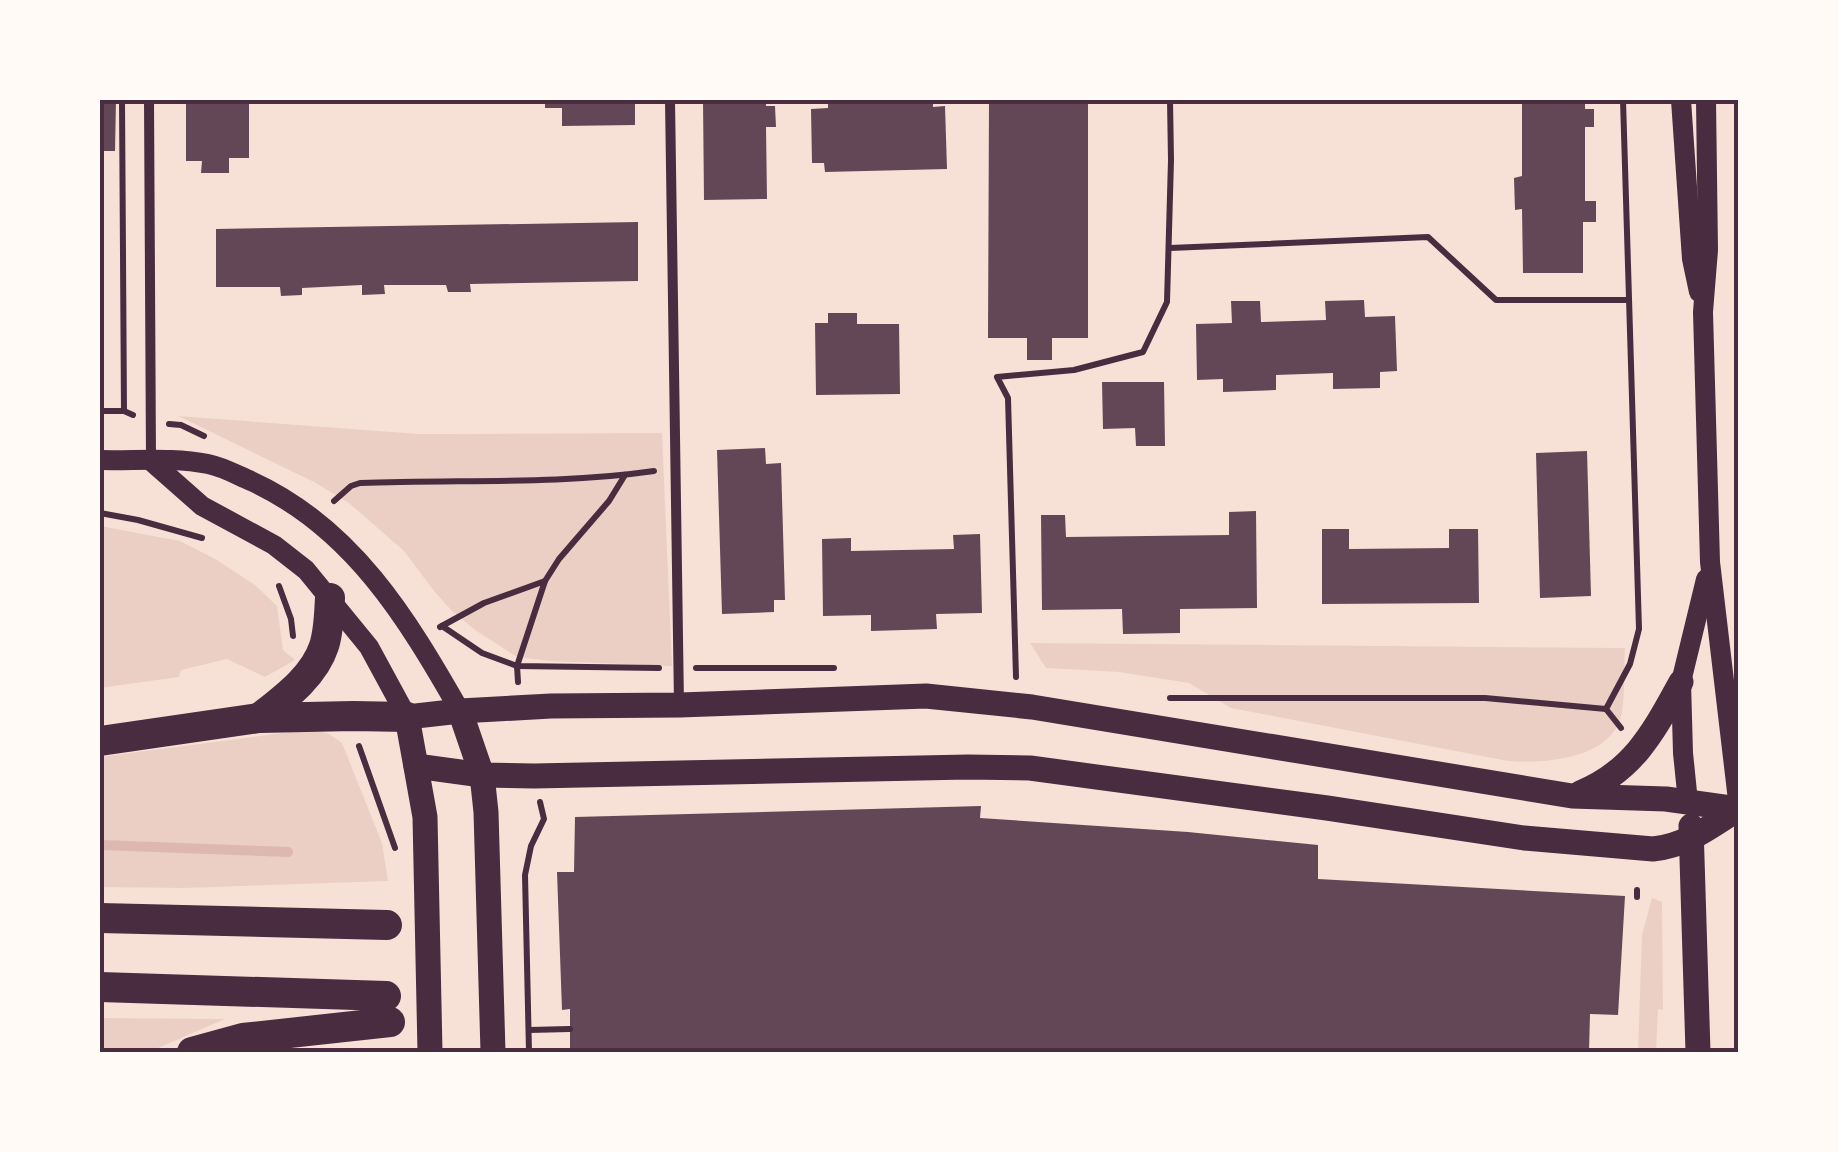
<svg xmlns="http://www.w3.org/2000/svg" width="1838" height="1152" font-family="'Nunito Sans',sans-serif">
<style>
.green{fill:#ebcfc5}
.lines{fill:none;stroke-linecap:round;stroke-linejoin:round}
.stream{stroke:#dcb8b0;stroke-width:10}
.building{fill:#644757}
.path{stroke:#4a2c40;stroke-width:6}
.minor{stroke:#4a2c40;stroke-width:10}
.secondary{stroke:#4a2c40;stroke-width:20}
.primary{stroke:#4a2c40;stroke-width:25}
.motorway{stroke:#4a2c40;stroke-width:30}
.neatline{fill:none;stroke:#4a2c40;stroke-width:4}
</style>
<rect width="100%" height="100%" fill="#f7e1d7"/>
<g class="green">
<polygon points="178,416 419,434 662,433 672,666 550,661 517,657 475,630 451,610 434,591 404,551 349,503 314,482"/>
<polygon points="100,526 180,541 217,560 255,585 277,606 283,650 295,660 265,677 227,659 181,670 179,677 100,688"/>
<path d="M 1030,643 L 1625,648 C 1624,669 1625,692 1622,712 C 1614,759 1545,764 1508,761 L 1231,708 L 1189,683 L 1119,672 L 1046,668 Z"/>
<polygon points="312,729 329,734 342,743 382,843 388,881 184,888 100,887 100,757"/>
<polygon points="1652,898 1662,902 1663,1010 1658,1009 1656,1052 1638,1052 1642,935"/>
<polygon points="100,1018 225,1019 149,1052 100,1052"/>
</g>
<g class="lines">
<polyline class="stream" points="100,845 288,852"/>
</g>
<g class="building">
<polygon points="100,100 116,100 115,151 100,151"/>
<polygon points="186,100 249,100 249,158 229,158 229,173 201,173 202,161 186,161"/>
<polygon points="545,100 635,100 635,125 562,126 562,108 545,108"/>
<polygon points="703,100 766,100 766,106 775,106 776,127 766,127 767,199 704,200"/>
<polygon points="828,100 933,100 933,107 945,106 947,169 825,172 824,163 812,163 811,109 828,108"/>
<polygon points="989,100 1088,100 1088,338 1052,338 1052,360 1027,360 1027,338 988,338"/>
<polygon points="1522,100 1585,100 1585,109 1594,109 1594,127 1585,127 1585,201 1596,201 1596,222 1583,222 1583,273 1523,273 1522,209 1515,210 1514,178 1522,176"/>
<polygon points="638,222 638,281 470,284 471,292 448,292 446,285 384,285 385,294 362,295 362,285 302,288 302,295 281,296 280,287 216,287 216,229"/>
<polygon points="1364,300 1365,317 1395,316 1397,371 1380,372 1380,388 1333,389 1333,373 1276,375 1276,390 1223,392 1223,379 1197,380 1196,324 1232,323 1231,301 1260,301 1261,322 1326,320 1325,301"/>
<polygon points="828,313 857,313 857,324 899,324 900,394 816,395 815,323 828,323"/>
<polygon points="1102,382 1164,382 1165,446 1136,446 1135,428 1103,429"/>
<polygon points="765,448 766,464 781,463 785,600 774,600 774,612 722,614 717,450"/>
<polygon points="1587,451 1591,596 1540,598 1536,453"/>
<polygon points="1256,511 1257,608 1180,609 1180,633 1123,634 1122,609 1042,610 1041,515 1065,515 1066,537 1229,535 1229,512"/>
<polygon points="1322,529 1349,529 1349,549 1449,548 1449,529 1478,529 1479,603 1322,604"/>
<polygon points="980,534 982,613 936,614 937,629 871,631 871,615 823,616 822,539 851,538 851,551 954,549 953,535"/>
<polygon points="981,806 980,818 1188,832 1318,845 1318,879 1625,896 1618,1015 1590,1014 1589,1052 570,1052 570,1009 562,1010 557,872 574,872 575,817"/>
</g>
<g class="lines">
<g class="path">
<polyline points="122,100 124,411"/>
<polyline points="1170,248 1428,237 1496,300 1628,300"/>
<polyline points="100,411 124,411 133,415"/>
<polyline points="169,424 181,425 204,436"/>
<path d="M 334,501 L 351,486 L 360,483 C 458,479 557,485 654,471"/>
<polyline points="100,513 138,520 202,538"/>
<polyline points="279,586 291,619 293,636"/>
<polyline points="442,626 482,653 517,666 659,668"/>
<polyline points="440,627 484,603 545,581"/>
<polyline points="696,668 834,668"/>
<polyline points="1016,677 1008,398 997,377 1074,370 1143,352 1167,302 1171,160 1170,100"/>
<polyline points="518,682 517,666 545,581 559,559 609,501 625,475"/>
<polyline points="1170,698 1485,698 1606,709"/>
<polyline points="1606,709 1630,664 1639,629 1623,100"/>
<polyline points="1606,709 1621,728"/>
<polyline points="359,746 395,848"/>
<polyline points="1637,897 1637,890"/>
<polyline points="529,1030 570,1029"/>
<polyline points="529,1052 525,875 531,846 544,819 540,802"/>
</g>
<g class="minor">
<polyline points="149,100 151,460"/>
<polyline points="670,100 679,704"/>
</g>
<g class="secondary">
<polyline points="1681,100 1692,259 1699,292"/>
<polyline points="1706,100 1708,250 1703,312 1710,562 1738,800"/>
<path d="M 100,460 C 135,461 173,457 208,464 C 223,467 237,475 251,481 C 352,527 407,618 460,711"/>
<polyline points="151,461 202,506 274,545 306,570 369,647 407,717"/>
<polyline points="1688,802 1683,753 1681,682 1706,579"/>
</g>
<g class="primary">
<polyline points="460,711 482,775 486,812 493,1052"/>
<path d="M 416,766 L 482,775 L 534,776 L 968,767 L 1030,768 L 1327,808 L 1524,838 L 1653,849 C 1686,846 1711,826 1738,809"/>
<path d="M 1580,793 C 1634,771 1654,731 1681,682"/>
<polyline points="1691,826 1698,1052"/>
<polyline points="430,1052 425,817 407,717 460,711 551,706 680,705 926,696 1032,707 1572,796 1666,799 1738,809"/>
</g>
<g class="motorway">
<path d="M 259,718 C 283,699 314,677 324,646 C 329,631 329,613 330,598"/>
<polyline points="100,741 259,718 353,716 407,717"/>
<polyline points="100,918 387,925"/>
<polyline points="100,987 386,996"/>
<polyline points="192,1052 243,1038 390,1022"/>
</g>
</g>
<rect width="1838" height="1152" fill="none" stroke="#fffaf5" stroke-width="205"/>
<rect x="102" y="102" width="1634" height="948" class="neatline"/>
</svg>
